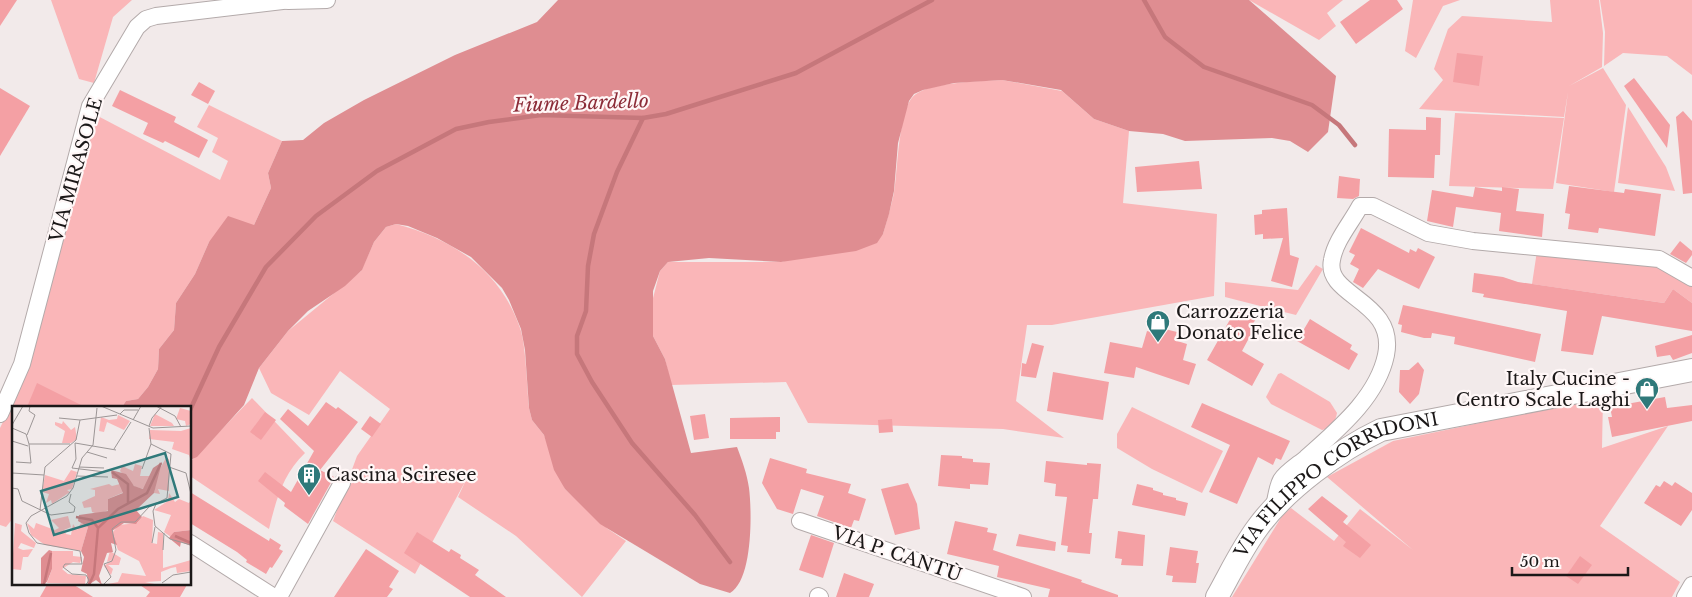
<svg xmlns="http://www.w3.org/2000/svg" width="1692" height="597" font-family="'Libre Baskerville',serif">
<style>
.green{fill:#fab6b8}
.forest{fill:#df8d91}
.lines{fill:none;stroke-linecap:round;stroke-linejoin:round}
.stream{stroke:#c6777b;stroke-width:4.5}
.building{fill:#f4a0a4}
.street-casing{stroke:#b3aaaa;stroke-width:18}
.secondary-casing{stroke:#b3aaaa;stroke-width:24}
.street{stroke:#fff;stroke-width:16}
.secondary{stroke:#fff;stroke-width:22}
.labels{text-anchor:middle;dominant-baseline:central;stroke-width:4.5;stroke-linejoin:round;paint-order:stroke}
.street-label{font-size:18px;fill:#1b1818;stroke:#fff7f7}
.poi-label{font-size:18px;fill:#1b1818;stroke:#fff7f7;text-anchor:start}
.water-label{font-size:19px;font-style:italic;fill:#8c2c38;stroke:#fff7f7}
.inset-river{fill:none;stroke:#c6777b;stroke-width:2.5}
.inset-road{fill:none;stroke:#9c9696;stroke-width:1}
.view{fill:#2f797a;fill-opacity:0.15;stroke:#2f797a;stroke-width:2.5}
.inset-edge{fill:none;stroke:#1b1818;stroke-width:2.5}
</style>
<rect width="100%" height="100%" fill="#f2eaea"/>
<g class="green">
<polygon points="51,0 132,0 113,17 94,83 79,79"/>
<polygon points="1249,0 1343,0 1327,13 1336,26 1319,40"/>
<polygon points="1413,0 1460,0 1443,6 1416,58 1405,51"/>
<polygon points="1550,0 1599,0 1603,33 1602,67 1569,86 1603,68 1626,105 1614,192 1556,183 1568,92 1564,117 1419,109 1443,80 1434,69 1448,29 1462,16 1552,22"/>
<polygon points="1600,0 1692,0 1692,75 1667,56 1623,53 1604,66 1605,32"/>
<path d="M 1002,80 L 1062,91 L 1094,119 L 1129,131 L 1123,203 L 1217,214 L 1214,296 L 1052,325 L 1027,325 L 1016,401 L 1064,438 L 1003,429 L 808,423 L 786,382 L 671,385 L 665,359 L 653,336 L 652,302 L 660,271 L 668,262 L 781,262 L 883,234 C 887,220 891,207 894,193 C 898,172 898,105 916,94 C 933,82 981,81 1002,80 Z"/>
<polygon points="209,105 282,141 268,173 271,188 254,225 209,242 195,274 176,303 174,330 159,349 158,369 148,387 138,399 126,401 122,407 14,407 14,517 6,527 0,525 0,428 21,385 94,114 220,180 228,161 212,152 218,138 197,127"/>
<polygon points="1628,107 1666,167 1675,191 1618,183"/>
<polygon points="1455,113 1564,118 1553,189 1449,186"/>
<path d="M 396,224 C 453,239 500,270 520,328 C 526,345 527,388 529,408 L 532,420 L 544,435 L 565,489 L 608,529 L 626,541 L 582,597 L 516,536 L 458,497 L 466,480 L 415,574 L 333,521 L 357,456 L 390,409 L 340,371 L 309,415 L 271,393 L 259,368 L 288,331 L 361,271 L 374,242 L 386,227 Z"/>
<polygon points="1537,251 1662,264 1692,282 1692,303 1673,289 1664,303 1532,284"/>
<polygon points="1316,265 1323,269 1296,315 1225,297 1225,282 1298,290"/>
<path d="M 1281,373 L 1330,402 L 1337,413 C 1335,423 1332,428 1322,430 L 1271,404 L 1266,397 L 1278,374 Z"/>
<polygon points="1603,397 1602,448 1668,426 1600,526 1680,582 1672,597 1232,597 1282,516 1291,508 1334,541 1360,509 1413,550 1327,477 1393,441"/>
<path d="M 252,398 L 305,453 C 283,474 276,500 269,529 L 190,476 L 190,462 Z"/>
<polygon points="1132,407 1223,451 1202,493 1152,469 1117,448 1117,434"/>
</g>
<path class="forest" d="M 558,0 L 1249,0 L 1336,76 L 1328,132 L 1308,152 L 1290,141 L 1272,138 L 1185,141 L 1163,134 L 1129,131 L 1094,119 L 1061,90 L 1002,80 L 954,83 L 923,90 L 914,94 L 909,101 L 898,143 L 894,191 L 889,214 L 883,234 L 877,243 L 856,251 L 781,262 L 709,258 L 668,262 L 660,271 L 653,291 L 653,336 L 665,359 L 691,453 L 737,447 C 742,460 747,474 749,488 C 752,512 753,580 730,593 L 700,584 L 600,524 L 565,489 L 554,470 L 544,435 L 532,420 L 529,408 L 525,350 L 521,329 L 509,300 L 502,288 L 471,257 L 437,238 L 408,226 L 396,224 L 386,227 L 374,242 L 362,270 L 345,286 L 308,311 L 288,331 L 259,368 L 244,405 L 197,457 L 190,460 L 190,407 L 122,407 L 126,401 L 138,399 L 148,387 L 158,369 L 159,349 L 174,330 L 176,303 L 195,274 L 209,242 L 228,216 L 254,225 L 271,188 L 268,173 L 282,141 L 303,140 L 324,123 L 364,100 L 455,55 L 537,22 Z"/>
<g class="lines">
<g class="stream">
<polyline points="1144,0 1165,37 1204,67 1312,105 1339,125 1355,145"/>
<polyline points="643,118 617,172 594,234 588,266 586,311 577,336 577,354 592,382 632,443 695,515 730,562"/>
<polyline points="190,410 219,347 266,267 316,216 377,171 456,129 489,122 541,115 643,118 666,114 796,73 932,0"/>
</g>
</g>
<g class="building">
<polygon points="0,0 17,0 0,26"/>
<polygon points="1370,0 1397,0 1403,9 1356,44 1340,22"/>
<polygon points="1457,53 1483,56 1479,86 1453,82"/>
<polygon points="1634,78 1670,125 1667,148 1624,86"/>
<polygon points="199,82 215,91 208,104 191,95"/>
<polygon points="0,88 30,106 0,156"/>
<polygon points="120,90 176,117 174,122 208,140 199,158 165,141 163,143 143,134 148,123 112,106"/>
<polygon points="1683,111 1692,121 1692,193 1683,194 1676,117"/>
<polygon points="1426,117 1441,118 1440,155 1435,155 1434,178 1388,177 1389,129 1426,130"/>
<polygon points="1199,161 1202,189 1137,192 1135,167"/>
<polygon points="1339,176 1360,179 1359,196 1353,199 1337,198"/>
<polygon points="1569,186 1624,193 1625,189 1661,194 1655,236 1599,228 1598,233 1568,229 1570,214 1565,213"/>
<polygon points="1475,187 1502,191 1502,187 1519,189 1516,211 1544,214 1542,237 1499,231 1501,213 1456,207 1453,227 1427,221 1432,190 1473,197"/>
<polygon points="1287,208 1290,255 1299,258 1292,287 1271,281 1283,238 1263,239 1263,234 1255,235 1254,215 1262,214 1262,210"/>
<polygon points="1361,228 1409,253 1410,249 1416,252 1418,248 1435,257 1419,289 1378,269 1363,288 1353,282 1359,269 1350,264 1355,255 1349,252"/>
<polygon points="1680,241 1692,251 1692,255 1686,263 1670,254"/>
<polygon points="1474,273 1503,277 1518,282 1664,303 1673,289 1692,303 1692,331 1602,316 1593,355 1561,351 1567,311 1483,297 1484,294 1472,292"/>
<polygon points="1403,305 1541,334 1535,362 1454,344 1455,337 1432,333 1431,338 1424,338 1401,332 1402,325 1398,324"/>
<polygon points="1238,310 1251,312 1256,319 1252,325 1255,327 1242,351 1264,364 1252,386 1207,360 1232,316 1234,317"/>
<polygon points="1310,319 1352,345 1350,349 1358,354 1349,370 1297,341"/>
<polygon points="1157,327 1177,332 1174,340 1187,344 1183,360 1196,364 1189,385 1136,367 1134,378 1104,373 1110,342 1142,348 1147,331 1155,333"/>
<polygon points="1692,335 1692,353 1673,360 1670,355 1657,357 1655,346"/>
<polygon points="1032,343 1044,346 1036,378 1021,376 1022,363 1026,364"/>
<polygon points="1418,362 1424,370 1419,394 1410,404 1399,392 1400,370 1409,370"/>
<polygon points="1053,372 1109,382 1103,420 1047,411"/>
<polygon points="37,383 85,407 27,407"/>
<polygon points="1665,397 1667,408 1692,405 1692,421 1612,437 1608,417 1612,417 1610,407"/>
<polygon points="326,402 336,409 338,407 358,422 320,470 334,477 308,524 284,506 285,503 258,481 265,472 291,492 314,451 280,419 288,409 308,426"/>
<polygon points="1202,403 1290,441 1281,460 1276,458 1273,465 1258,457 1237,504 1209,492 1230,445 1191,427"/>
<polygon points="265,412 276,420 261,440 250,432"/>
<polygon points="705,414 709,438 694,440 690,416"/>
<polygon points="370,416 381,424 372,437 361,429"/>
<polygon points="780,417 780,432 776,432 776,439 730,439 730,418"/>
<polygon points="892,419 893,432 879,433 878,420"/>
<polygon points="941,455 962,456 962,458 973,459 973,462 990,463 988,485 970,484 970,489 938,486"/>
<polygon points="770,458 807,469 806,473 851,484 848,493 866,499 859,521 854,520 851,528 817,516 824,496 801,489 793,514 777,509 762,483"/>
<polygon points="1046,461 1087,465 1087,463 1101,464 1098,499 1093,499 1089,533 1092,533 1090,554 1067,552 1068,546 1061,545 1067,497 1055,496 1056,484 1044,482"/>
<polygon points="1664,481 1672,486 1675,482 1692,493 1692,510 1681,526 1644,503 1656,485 1660,487"/>
<polygon points="908,483 917,504 920,529 895,535 881,489"/>
<polygon points="1137,484 1153,488 1153,490 1163,493 1163,495 1176,498 1176,500 1188,503 1185,516 1132,505"/>
<polygon points="190,492 269,541 270,538 281,545 279,549 283,551 272,568 270,567 266,574 246,562 247,560 237,552 190,523"/>
<polygon points="1322,496 1348,516 1343,522 1371,545 1360,558 1343,546 1346,542 1308,509"/>
<polygon points="955,521 988,528 987,532 997,534 993,550 1082,580 1081,582 1118,595 1118,597 1048,597 1050,589 997,577 999,566 947,554"/>
<polygon points="1118,531 1145,535 1143,566 1121,565 1122,559 1115,558"/>
<polygon points="417,532 449,552 451,549 461,555 460,558 479,570 475,575 506,597 470,597 404,553"/>
<polygon points="1019,534 1056,542 1055,551 1016,546"/>
<polygon points="811,535 834,543 823,578 799,570"/>
<polygon points="1170,547 1198,551 1196,563 1199,563 1196,583 1172,582 1173,576 1166,575"/>
<polygon points="366,549 399,571 389,587 393,589 387,597 334,597"/>
<polygon points="1580,556 1592,565 1578,584 1566,576"/>
<polygon points="844,573 874,584 869,597 836,597"/>
<polygon points="48,583 71,583 93,597 40,597"/>
<polygon points="137,583 188,583 180,597 146,597 150,592"/>
</g>
<g class="lines">
<g class="street-casing">
<g id="street">
<polyline points="288,1 327,0"/>
<polyline points="0,414 22,364 90,106 137,27 146,19 156,16 291,0"/>
<path d="M 1274,506 C 1276,499 1277,487 1281,480 C 1286,472 1299,464 1306,458 C 1337,430 1377,398 1386,355 C 1397,300 1324,297 1332,260 C 1335,241 1351,223 1360,206 L 1373,206 L 1428,233 L 1473,241 L 1659,259 L 1692,278"/>
<polyline points="800,521 1023,597"/>
<polyline points="190,543 274,597"/>
<polyline points="818,596 820,597"/>
<polyline points="279,597 342,483"/>
<polyline points="1685,597 1692,585"/>
</g>
</g>
<g class="secondary-casing">
<g id="secondary">
<path id="s1" d="M 1217,597 C 1230,574 1242,548 1258,527 C 1285,490 1339,450 1381,430 L 1692,370"/>
</g>
</g>
<use href="#street" class="street"/>
<use href="#secondary" class="secondary"/>
</g>
<defs>
<g id="shop-pin" transform="scale(1.25)"><path d="M0 17L-7.5 6A9.5 9.5 0 1 1 7.5 6Z" fill="#2f797a" stroke="#fff7f7"/><path d="M-5-2.5h2.3a2.7 3.5 0 0 1 5.4 0H5L5.5 6h-11ZM-1.5-2.5h3a1.5 2.3 0 0 0-3 0Z" fill="#fff"/></g>
<g id="building-pin" transform="scale(1.25)"><path d="M0 17L-7.5 6A9.5 9.5 0 1 1 7.5 6Z" fill="#2f797a" stroke="#fff7f7"/><path d="M-4-6H4V6H1V3H-1V6H-4ZM-2.5-4.3h1.7v1.8h-1.7ZM.8-4.3h1.7v1.8H.8ZM-2.5-1h1.7V.8h-1.7ZM.8-1h1.7V.8H.8Z" fill="#fff"/></g>
</defs>
<g fill-rule="evenodd">
<use href="#shop-pin" x="1158" y="322"/>
<use href="#shop-pin" x="1647" y="389"/>
<use href="#building-pin" x="309" y="475"/>
</g>
<g class="labels">
<g class="street-label">
<text transform="translate(76 170) rotate(-74)">VIA MIRASOLE</text>
<text stroke="none"><textPath href="#s1" startOffset="172">VIA FILIPPO CORRIDONI</textPath></text>
<text transform="translate(897 554) rotate(19)">VIA P. CANTÙ</text>
</g>
<g class="poi-label">
<text x="1176" y="312">Carrozzeria<tspan x="1176" dy="21">Donato Felice</tspan></text>
<text x="1630" y="379" text-anchor="end">Italy Cucine -<tspan x="1630" dy="21">Centro Scale Laghi</tspan></text>
<text x="326" y="475">Cascina Sciresee</text>
</g>
<g class="water-label">
<text transform="translate(581 103) rotate(-2)">Fiume Bardello</text>
</g>
</g>
<g transform="translate(12 406)">
<rect width="179" height="179" fill="#f2eaea"/>
<path d="M 168,2 L 179,5 L 179,18 L 174,20 L 173,15 L 164,13 ZM 143,8 L 160,17 L 162,20 L 138,20 ZM 106,9 L 118,15 L 112,24 L 95,16 L 92,26 L 87,25 L 89,11 L 97,14 L 105,13 ZM 51,15 L 59,24 L 63,21 L 65,33 L 59,37 L 50,37 L 53,25 L 43,19 L 43,16 L 50,18 ZM 179,22 L 179,55 L 177,49 L 160,43 L 162,36 L 137,33 L 138,24 L 169,25 ZM 154,52 L 157,53 L 157,85 L 146,83 L 148,88 L 142,87 L 146,66 ZM 123,58 L 130,60 L 128,70 L 139,70 L 132,83 L 123,81 L 108,65 L 110,60 L 121,65 ZM 59,64 L 65,66 L 60,83 L 55,84 L 58,86 L 40,98 L 39,94 L 34,97 L 37,88 L 30,86 L 33,69 L 52,75 ZM 97,78 L 100,80 L 108,78 L 112,86 L 96,93 L 97,104 L 86,108 L 80,106 L 79,101 L 72,102 L 70,96 L 83,90 L 83,84 L 78,83 ZM 157,87 L 163,96 L 167,93 L 177,97 L 179,94 L 179,124 L 162,126 L 159,131 L 152,126 L 159,109 L 142,104 L 156,95 ZM 56,110 L 59,121 L 52,124 L 54,128 L 59,129 L 61,118 L 65,124 L 69,117 L 76,121 L 69,145 L 33,139 L 19,129 L 15,117 L 22,123 L 24,117 L 43,124 L 47,122 L 39,114 ZM 131,110 L 141,114 L 140,137 L 145,138 L 146,126 L 151,127 L 151,162 L 179,154 L 179,165 L 165,167 L 164,161 L 159,162 L 149,166 L 149,175 L 133,176 L 147,179 L 91,179 L 106,176 L 110,167 L 134,170 L 127,155 L 106,144 L 100,127 L 107,119 L 125,117 ZM 3,117 L 10,119 L 9,125 L 24,137 L 22,142 L 9,137 L 6,142 L 11,144 L 21,143 L 16,151 L 11,151 L 9,164 L 0,163 ZM 40,145 L 61,145 L 61,150 L 70,151 L 68,157 L 61,156 L 50,163 L 56,168 L 74,170 L 73,178 L 35,177 L 40,163 ZM 98,145 L 109,152 L 107,159 L 96,159 L 101,163 L 99,169 L 92,160 L 100,154 L 95,156 Z" fill="#fab6b8"/>
<path d="M 150,56 L 142,87 L 124,104 L 130,111 L 124,118 L 112,117 L 100,125 L 105,139 L 99,137 L 101,146 L 95,147 L 87,170 L 90,179 L 84,174 L 76,179 L 75,168 L 69,165 L 72,151 L 69,145 L 76,121 L 66,115 L 67,109 L 96,105 L 96,93 L 111,87 L 105,73 L 100,72 L 99,64 L 114,68 L 122,80 L 131,83 L 141,62 ZM 179,124 L 179,140 L 169,136 L 168,141 L 157,132 L 162,126 ZM 37,144 L 40,145 L 40,163 L 35,176 L 29,179 L 29,152 Z" fill="#df8d91"/>
<path class="inset-river" d="M 100,66 L 116,78 L 116,97M 64,111 L 80,114 L 86,122M 163,130 L 179,137M 32,178 L 39,147M 77,179 L 82,168 L 86,122 L 106,103 L 135,87 L 149,57"/>
<path class="inset-road" d="M 89,0 L 141,22 L 179,20M 144,0 L 163,10 L 169,21M 108,8 L 112,4 L 126,4M 47,12 L 68,14 L 105,9M 121,14 L 129,0M 0,19 L 11,0M 137,20 L 140,12 L 150,0M 0,22 L 14,28 L 17,38 L 58,38M 15,29 L 23,9 L 17,5 L 18,0M 0,35 L 16,40M 63,37 L 64,53 L 60,62 L 93,66M 63,37 L 104,44M 102,43 L 119,16M 75,46 L 95,52M 4,56 L 19,57 L 17,38M 67,61 L 92,62M 157,61 L 174,67 L 179,88M 130,63 L 139,38M 0,67 L 32,69M 65,70 L 96,71M 0,82 L 6,83 L 10,95 L 39,109 L 62,106 L 63,101 L 57,96 L 59,88M 144,98 L 141,105 L 143,120 L 158,133 L 179,139M 28,104 L 33,61 L 64,34 L 68,14M 140,137 L 143,121M 151,144 L 152,127M 150,177 L 161,169 L 179,166M 74,179 L 77,174 L 74,169 L 60,168 L 51,161 L 53,158 L 70,158 L 68,145 L 25,137 L 17,127 L 14,117 L 19,110 L 55,90 L 61,82 L 70,52 L 81,39 L 85,2M 91,179 L 99,171 L 92,158 L 100,155 L 104,144 L 100,123 L 109,116 L 123,116 L 137,101 L 155,92 L 159,48 L 139,38 L 137,22"/>
<path class="view" d="M 153,47 L 166,91 L 42,129 L 29,85 Z"/>
<rect width="179" height="179" class="inset-edge"/>
</g>
<path d="M1512 567v8h116v-8" fill="none" stroke="#1b1818" stroke-width="2.5"/>
<text x="1520" y="567" font-size="15" fill="#1b1818" stroke="#fff7f7" stroke-width="4" paint-order="stroke">50 m</text>
</svg>
